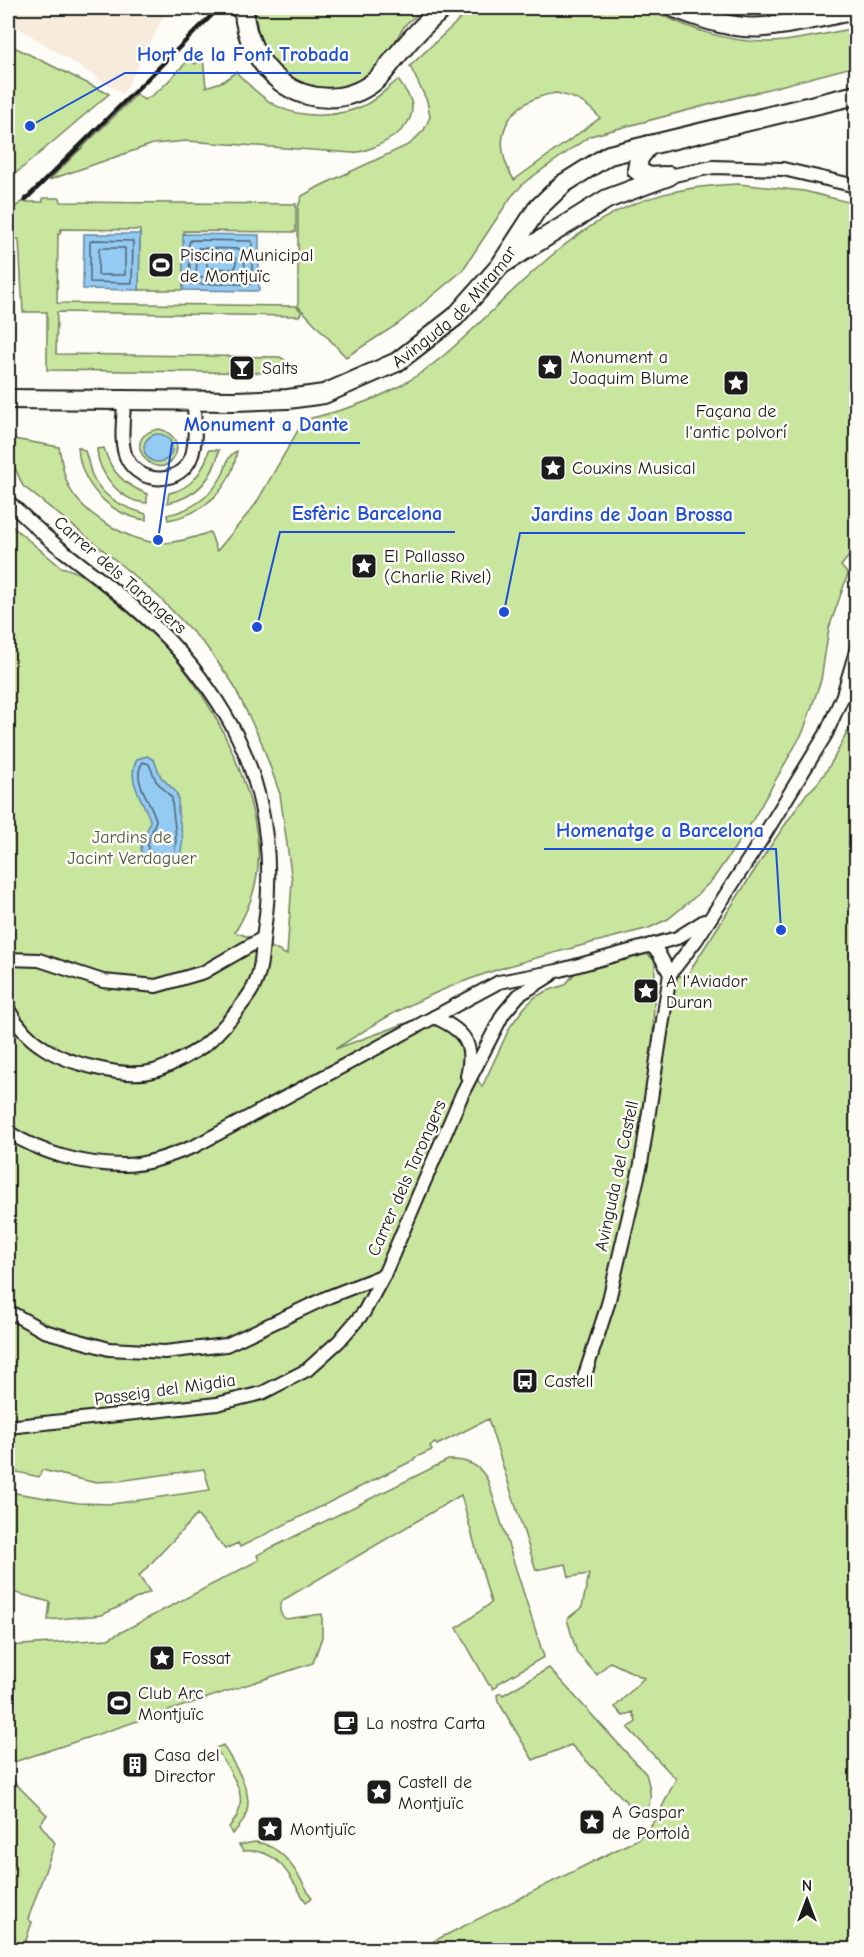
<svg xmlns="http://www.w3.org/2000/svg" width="864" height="1957" font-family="'Comic Neue',sans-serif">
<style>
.built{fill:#f7ebdb}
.green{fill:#c9e69e;stroke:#72815d;stroke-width:1.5;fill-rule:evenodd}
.water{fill:#94cbf3;stroke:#64859d;stroke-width:1.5}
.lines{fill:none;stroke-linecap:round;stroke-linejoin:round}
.shore{stroke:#4c6272;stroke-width:1.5}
.street-casing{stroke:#1c1c1c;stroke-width:16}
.secondary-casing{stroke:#1c1c1c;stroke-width:22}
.street{stroke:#fdfcf7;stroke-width:12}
.secondary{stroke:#fdfcf7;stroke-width:18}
.rail{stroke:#1c1c1c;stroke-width:4.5}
.labels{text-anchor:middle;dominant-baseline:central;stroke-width:5;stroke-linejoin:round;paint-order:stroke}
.poi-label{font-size:18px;fill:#1c1c1c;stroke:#fdfcf7;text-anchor:start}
.street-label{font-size:18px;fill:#1c1c1c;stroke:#fdfcf7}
.park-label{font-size:18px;fill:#505943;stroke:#fdfcf7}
.leader{fill:none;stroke:#1d4ed8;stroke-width:2}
.callout-dot{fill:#1d4ed8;stroke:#fdfcf7;stroke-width:2}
.callout-label{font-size:20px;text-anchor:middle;font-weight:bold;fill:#1d4ed8;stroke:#fdfcf7;stroke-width:5;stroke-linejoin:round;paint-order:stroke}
</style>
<rect width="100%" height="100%" fill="#fdfcf7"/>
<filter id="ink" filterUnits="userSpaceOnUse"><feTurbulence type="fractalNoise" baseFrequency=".0167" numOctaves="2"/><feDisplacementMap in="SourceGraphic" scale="12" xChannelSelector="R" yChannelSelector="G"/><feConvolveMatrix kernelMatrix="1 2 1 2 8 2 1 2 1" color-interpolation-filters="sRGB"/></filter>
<g filter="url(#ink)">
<polygon class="built" points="8,8 168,8 123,94 8,21"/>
<g class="green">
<path d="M 255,8 L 428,8 C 421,13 412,18 406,24 C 398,35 392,48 384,59 C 361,88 316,100 286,76 C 265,60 256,34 255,8 Z"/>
<path d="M 477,8 L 648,8 C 690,30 735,46 784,41 C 808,38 833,32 856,28 L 856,66 L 590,136 L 525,182 L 511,197 L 462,271 L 398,324 L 346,357 L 298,306 L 298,207 L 302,196 L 320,186 L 410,144 L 424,130 L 430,117 L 427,101 L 410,66 L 460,19 ZM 556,93 C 575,97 587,103 600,118 L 514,180 C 488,138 507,100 556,93 Z"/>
<polygon points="8,44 109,94 8,180"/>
<path d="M 203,58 L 206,87 L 224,81 L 236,72 C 264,101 283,117 324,115 C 339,114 351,112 365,105 C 377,99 387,88 398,80 C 402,86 409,94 411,101 C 419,130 375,150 353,153 L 187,141 L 153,144 L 49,180 L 137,94 L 144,100 C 163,91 174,73 190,59 L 195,64 Z"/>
<path d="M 738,184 L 804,191 L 856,204 L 856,547 L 841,566 L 848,574 L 829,628 L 821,680 L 803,732 L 747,830 L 713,879 L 695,897 L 668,919 L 649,928 C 565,950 478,969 402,1009 C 379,1020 357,1036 335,1049 L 437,1012 L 463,1043 L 467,1062 L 482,1087 L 510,1027 L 524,1008 L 535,997 L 547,991 L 565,985 L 575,973 L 647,954 L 655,961 L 655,966 L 653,1035 L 642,1151 L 670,974 L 689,978 L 688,974 L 694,964 L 767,851 L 807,793 C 826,780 846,735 856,713 L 856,1949 L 418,1949 L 636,1840 C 658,1823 663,1803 676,1779 L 628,1728 L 636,1722 L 633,1712 L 623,1716 L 615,1707 L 644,1678 L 610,1662 L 597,1675 L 577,1653 L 567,1619 L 582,1607 L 589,1574 L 569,1577 L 566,1564 L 536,1570 L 488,1419 L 437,1445 L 435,1443 L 430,1446 L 432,1450 L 414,1458 L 414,1460 L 240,1547 L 238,1543 L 225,1549 L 197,1515 L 139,1576 L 150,1592 L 102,1615 L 48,1620 L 50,1602 L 8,1591 L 8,1492 L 78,1503 L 112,1504 L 210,1490 L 204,1469 L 118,1481 L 92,1482 L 42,1470 L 39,1477 L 8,1470 L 8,523 L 61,567 C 83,571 101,591 118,604 C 140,622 162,641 180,664 C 218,711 253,785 258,846 C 261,877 251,906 235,932 L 257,940 L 287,955 L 292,881 L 280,794 L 261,741 L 232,682 L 206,646 L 159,597 L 107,553 L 23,486 L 12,461 L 13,439 L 59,447 C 62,463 64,482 74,495 C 90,518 132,542 160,543 C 178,543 194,538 210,532 L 217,551 L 255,505 L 304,420 C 336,412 369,403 398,387 C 434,368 465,337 494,309 C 573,232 623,188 738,184 Z"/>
<polygon points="43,198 60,198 61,202 296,204 296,232 184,231 183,290 139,290 140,230 61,229 60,234 58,234 57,303 296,306 302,312 299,316 57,312 56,354 280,357 285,360 285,373 47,370 47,312 23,312 19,239 10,239 9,213 21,202 43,202"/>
<path d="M 159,429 C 172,432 182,444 174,457 C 156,487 116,436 159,429 Z"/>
<path d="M 78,447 L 85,451 C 88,459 89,467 92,475 C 103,499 123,507 146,514 L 146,520 C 109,515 80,484 78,447 Z"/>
<path d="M 104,448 C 111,473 124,484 147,494 L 147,503 C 121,502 98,474 97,449 Z"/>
<path d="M 209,450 L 219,450 C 214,478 196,498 167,503 L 169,493 C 191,489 204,471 209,450 Z"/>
<path d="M 237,451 C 232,488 204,514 168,520 L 167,515 C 192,510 211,497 223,474 C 227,465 227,455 237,451 Z"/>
<path d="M 448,1460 C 466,1459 480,1464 488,1481 L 544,1657 L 497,1684 L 498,1686 L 493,1689 L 491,1685 L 489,1685 L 457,1628 L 491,1603 L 461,1495 L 283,1600 C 278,1607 279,1614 286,1619 L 322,1614 L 322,1637 L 313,1663 L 8,1764 L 8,1646 L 108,1639 L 259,1560 L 257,1555 Z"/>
<path d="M 549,1668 L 646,1774 C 651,1790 654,1805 641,1817 L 571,1745 L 533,1760 L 498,1701 L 497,1695 L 501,1693 L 503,1695 Z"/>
<path d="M 223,1745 C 239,1774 265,1805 232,1834 L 229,1827 C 255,1800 231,1774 216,1748 Z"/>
<polygon points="12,1780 47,1815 40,1824 55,1843 28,1919 32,1922 23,1949 8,1949 8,1785"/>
<path d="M 255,1842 C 286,1846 297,1874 312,1898 L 306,1902 C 289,1876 279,1847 243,1851 L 239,1845 Z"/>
</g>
<g class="water">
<polygon points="84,234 140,234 139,290 83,289"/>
<polygon points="183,234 259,235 259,291 183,290"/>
<circle cx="158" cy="448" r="14"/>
<path d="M 147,756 L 154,760 L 161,777 L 175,791 L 178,797 L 178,813 L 183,839 L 180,857 C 173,863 166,865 157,862 C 127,855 148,837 150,820 C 144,800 125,781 137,759 Z"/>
</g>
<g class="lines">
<g class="shore">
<polygon points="93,240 133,241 132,283 90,282 90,242"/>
<polygon points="191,240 252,241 252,284 190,284 189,243"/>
<polygon points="99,248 125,248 125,275 98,275"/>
<polygon points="198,248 244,249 245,276 242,278 198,277 196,274"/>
<polygon points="208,257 234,257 236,260 236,266 234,269 208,268 206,260"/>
<path d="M 143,762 L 149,764 L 156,781 L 172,798 C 172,816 179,838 174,854 C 166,860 155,857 148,850 L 148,843 L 156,820 C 152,802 130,780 143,762 Z"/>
</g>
<g class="street-casing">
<g id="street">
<polyline points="669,176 713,167 783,169 856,186"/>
<path d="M 124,400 C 124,418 119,443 127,459 C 141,486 182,485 192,455 C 197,439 194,418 194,400"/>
<path d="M 8,501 C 26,518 45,537 65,552 C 135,605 190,649 233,728 C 258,775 270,832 268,886 C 268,901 266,916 264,931 C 262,949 262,972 253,988 C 245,1003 219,1033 206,1044 C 194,1053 168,1067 154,1071 C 125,1079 65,1063 41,1046 C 27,1037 16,1023 8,1009"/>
<polyline points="650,945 658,952 670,974"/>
<polyline points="8,959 39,960 103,981 156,986 204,972 263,938"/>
<path d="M 434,1017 C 464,1030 475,1043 467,1076"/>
<path d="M 8,1132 C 41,1153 83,1165 123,1165 C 148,1165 172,1155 195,1146 L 499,982 L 557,971 L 677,938 L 704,921"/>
<polyline points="8,1311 44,1331 109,1349 165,1352 226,1345 328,1297 384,1275 463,1092 503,1014 519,995 551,975"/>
<polyline points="583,1381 608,1304 641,1164 670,974 697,939 763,837 826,734 843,695 856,651"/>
<polyline points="8,1427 217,1404 262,1393 307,1370 339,1341 364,1312 384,1275"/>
</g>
</g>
<g class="secondary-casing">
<g id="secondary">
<path d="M 239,8 L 244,11 C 245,38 260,66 281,82 C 309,103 348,103 375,81 C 384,74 391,62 399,53 C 413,36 427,21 444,8"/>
<path d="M 675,8 C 703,19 734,30 765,27 C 796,24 826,16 856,10"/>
<polyline points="649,145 639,158 637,170 649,177 664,176"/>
<polyline points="504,263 607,199 669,176"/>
<path id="s1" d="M 8,399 L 234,401 L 288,399 L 324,394 L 397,362 L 455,317 L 500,266 L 537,209 L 563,184 L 609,155 L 856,95"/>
</g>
</g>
<use href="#street" class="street"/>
<use href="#secondary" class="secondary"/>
<polyline class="rail" points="25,200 214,13"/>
</g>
</g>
<defs>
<g id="stadium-square" transform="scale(1.35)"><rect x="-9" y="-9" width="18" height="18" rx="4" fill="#1c1c1c" stroke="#fdfcf7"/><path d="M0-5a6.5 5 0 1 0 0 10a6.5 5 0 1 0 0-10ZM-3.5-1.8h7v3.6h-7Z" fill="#fff"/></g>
<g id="sight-square" transform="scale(1.35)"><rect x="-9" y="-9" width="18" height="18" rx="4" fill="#1c1c1c" stroke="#fdfcf7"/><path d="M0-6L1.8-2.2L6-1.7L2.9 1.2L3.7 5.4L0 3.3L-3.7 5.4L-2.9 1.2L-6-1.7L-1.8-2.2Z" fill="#fff"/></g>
<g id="bar-square" transform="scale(1.35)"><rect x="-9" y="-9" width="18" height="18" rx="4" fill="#1c1c1c" stroke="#fdfcf7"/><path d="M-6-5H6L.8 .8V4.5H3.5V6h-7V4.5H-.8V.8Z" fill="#fff"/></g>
<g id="bus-square" transform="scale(1.35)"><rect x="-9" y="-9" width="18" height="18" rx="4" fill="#1c1c1c" stroke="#fdfcf7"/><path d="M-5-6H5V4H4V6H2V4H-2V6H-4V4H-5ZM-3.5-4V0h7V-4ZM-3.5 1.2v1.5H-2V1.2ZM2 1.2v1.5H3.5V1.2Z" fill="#fff"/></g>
<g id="cafe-square" transform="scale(1.35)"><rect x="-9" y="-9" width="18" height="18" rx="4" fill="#1c1c1c" stroke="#fdfcf7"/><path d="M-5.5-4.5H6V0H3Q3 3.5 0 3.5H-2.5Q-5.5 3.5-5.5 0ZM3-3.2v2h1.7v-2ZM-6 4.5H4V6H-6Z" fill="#fff"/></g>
<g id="building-square" transform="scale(1.35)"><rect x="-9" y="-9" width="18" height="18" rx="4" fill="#1c1c1c" stroke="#fdfcf7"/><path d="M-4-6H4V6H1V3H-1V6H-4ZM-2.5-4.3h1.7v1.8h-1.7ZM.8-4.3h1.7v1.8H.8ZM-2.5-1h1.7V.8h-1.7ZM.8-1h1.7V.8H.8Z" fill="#fff"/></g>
</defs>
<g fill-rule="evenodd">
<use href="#stadium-square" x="161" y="265"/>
<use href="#sight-square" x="550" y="367"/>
<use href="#bar-square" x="242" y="368"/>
<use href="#sight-square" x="736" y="383"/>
<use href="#sight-square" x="553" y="468"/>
<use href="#sight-square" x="364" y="566"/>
<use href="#sight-square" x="646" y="991"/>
<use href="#bus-square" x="525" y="1381"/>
<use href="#sight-square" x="162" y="1658"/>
<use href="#stadium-square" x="119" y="1703"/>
<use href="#cafe-square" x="346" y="1723"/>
<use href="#building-square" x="135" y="1765"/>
<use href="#sight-square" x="379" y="1792"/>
<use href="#sight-square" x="592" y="1822"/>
<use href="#sight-square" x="270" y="1829"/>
</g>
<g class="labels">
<g class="poi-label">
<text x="180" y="255">Piscina Municipal<tspan x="180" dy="21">de Montjuïc</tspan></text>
<text x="570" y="357">Monument a<tspan x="570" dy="21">Joaquim Blume</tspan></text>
<text x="262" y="368">Salts</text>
<text x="736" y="411" text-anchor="middle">Façana de<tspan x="736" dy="21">l'antic polvorí</tspan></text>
<text x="572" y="468">Couxins Musical</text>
<text x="384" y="556">El Pallasso<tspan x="384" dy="21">(Charlie Rivel)</tspan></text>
<text x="666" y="981">A l'Aviador<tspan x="666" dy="21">Duran</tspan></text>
<text x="544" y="1381">Castell</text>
<text x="182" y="1658">Fossat</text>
<text x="138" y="1693">Club Arc<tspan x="138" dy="21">Montjuïc</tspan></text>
<text x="366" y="1723">La nostra Carta</text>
<text x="154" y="1755">Casa del<tspan x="154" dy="21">Director</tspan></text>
<text x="398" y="1782">Castell de<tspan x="398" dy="21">Montjuïc</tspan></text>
<text x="612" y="1812">A Gaspar<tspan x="612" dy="21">de Portolà</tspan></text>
<text x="290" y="1829">Montjuïc</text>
</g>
<g class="street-label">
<text stroke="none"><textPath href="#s1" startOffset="476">Avinguda de Miramar</textPath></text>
<text transform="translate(120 575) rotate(41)">Carrer dels Tarongers</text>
<text transform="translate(617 1176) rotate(-78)">Avinguda del Castell</text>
<text transform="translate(407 1178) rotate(-66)">Carrer dels Tarongers</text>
<text transform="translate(165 1390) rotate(-8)">Passeig del Migdia</text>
</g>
<g class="park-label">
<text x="132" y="837">Jardins de<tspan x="132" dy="21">Jacint Verdaguer</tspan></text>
</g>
</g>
<path class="leader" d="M30 126L125 73H361M158 540L172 443H360M257 627L280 532H455M504 612L520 533H745M781 930L776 849H544"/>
<g class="callout-dot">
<circle cx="30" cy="126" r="6"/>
<circle cx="158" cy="540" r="6"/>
<circle cx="257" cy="627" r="6"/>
<circle cx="504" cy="612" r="6"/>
<circle cx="781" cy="930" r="6"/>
</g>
<g class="callout-label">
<text x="243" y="61">Hort de la Font Trobada</text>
<text x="266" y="431">Monument a Dante</text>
<text x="367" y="520">Esfèric Barcelona</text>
<text x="632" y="521">Jardins de Joan Brossa</text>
<text x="660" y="837">Homenatge a Barcelona</text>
</g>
<rect width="864" height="1957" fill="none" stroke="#fdfcf7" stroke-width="30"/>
<rect x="15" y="15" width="834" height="1927" fill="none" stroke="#1c1c1c" stroke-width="2" filter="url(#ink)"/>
<g transform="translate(807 1900)" stroke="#fdfcf7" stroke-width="4.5" paint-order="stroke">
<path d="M0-4.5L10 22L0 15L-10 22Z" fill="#1c1c1c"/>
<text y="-9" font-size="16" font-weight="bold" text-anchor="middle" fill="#1c1c1c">N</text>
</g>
</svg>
